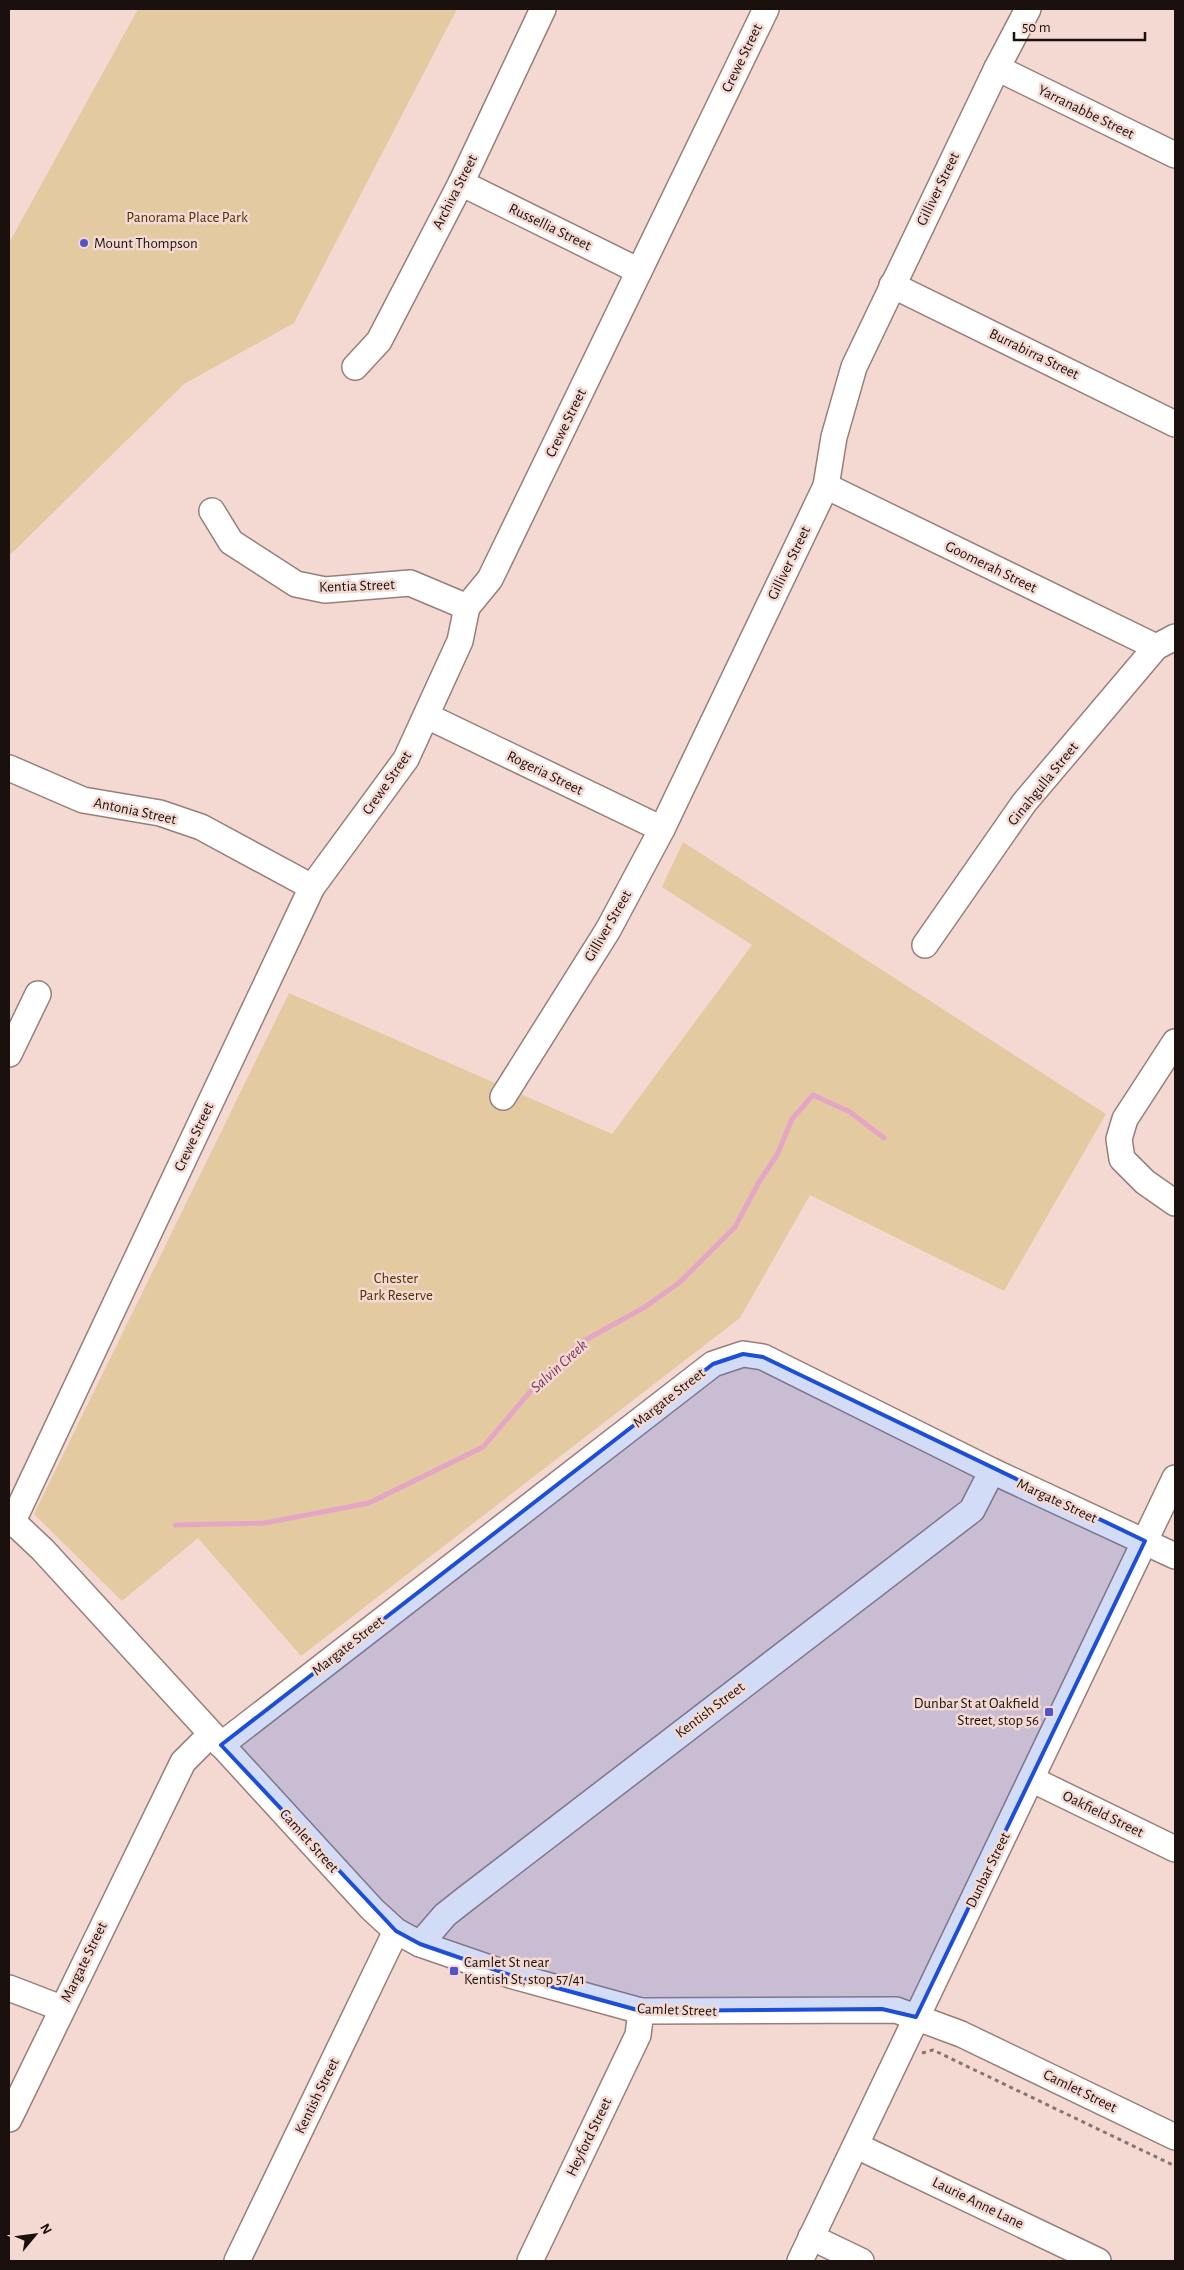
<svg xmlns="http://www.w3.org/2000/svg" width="1184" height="2270" font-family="'Alegreya Sans',sans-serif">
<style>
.green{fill:#e3caa1}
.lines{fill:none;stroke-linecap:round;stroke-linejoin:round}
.stream{stroke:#e5a6c6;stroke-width:5}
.minor-casing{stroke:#977f79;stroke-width:28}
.path{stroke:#867470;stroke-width:3;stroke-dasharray:4 4;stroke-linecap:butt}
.minor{stroke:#fff;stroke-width:25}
.marked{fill:#1d4ed8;fill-opacity:0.2;stroke:#1d4ed8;stroke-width:4;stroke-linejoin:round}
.poi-dot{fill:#5153ca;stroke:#f4d9d2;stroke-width:2}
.labels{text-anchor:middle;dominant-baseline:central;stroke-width:5;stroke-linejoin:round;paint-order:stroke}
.street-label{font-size:15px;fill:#1a110f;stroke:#f4d9d2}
.park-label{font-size:15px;fill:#4b3503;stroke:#f4d9d2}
.poi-label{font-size:15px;fill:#1a110f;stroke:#f4d9d2;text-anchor:start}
.water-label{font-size:16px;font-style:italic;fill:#803660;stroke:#f4d9d2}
</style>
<rect width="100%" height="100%" fill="#f4d9d2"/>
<g class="green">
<polygon points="138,9 457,9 294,323 184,384 9,556 9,243"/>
<polygon points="683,842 1106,1114 1004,1291 810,1195 740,1318 301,1656 198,1538 122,1601 34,1514 289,993 612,1134 752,945 662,887"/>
</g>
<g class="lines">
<polyline class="stream" points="175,1525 265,1523 369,1503 483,1447 535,1386 580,1343 645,1307 680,1282 735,1227 759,1182 777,1155 792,1119 813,1095 850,1112 884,1138"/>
<g class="minor-casing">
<g id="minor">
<polyline points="997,68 1175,155"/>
<polyline points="461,183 639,271"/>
<polyline points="892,285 1175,424"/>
<polyline points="355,367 379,341 461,183 543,9"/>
<polyline points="826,486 1156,647"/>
<polyline points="212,511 231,542 296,584 325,590 410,583 467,607"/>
<polyline points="427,716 662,829"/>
<polyline points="9,768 83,800 160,813 201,827 312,887"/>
<polyline points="925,945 1024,803 1156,647 1175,637"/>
<polyline points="1175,1042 1125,1119 1119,1139 1122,1159 1145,1182 1175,1203"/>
<polyline points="9,1054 38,994"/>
<polyline points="503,1097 608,930 662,829 826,486 834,437 854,367 997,68 1028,9"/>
<polyline points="9,1518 43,1550 372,1909 396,1931 420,1944 510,1975 641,2011 896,2010 961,2034 1175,2137"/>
<polyline points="9,1524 13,1521 312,887 406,759 460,641 467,607 490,579 766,9"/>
<polyline points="221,1745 713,1364 743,1354 763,1357 992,1471 1175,1556"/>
<polyline points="1031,1779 1175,1849"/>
<polyline points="420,1944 445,1915 464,1900 972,1510 992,1471"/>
<polyline points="9,1988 61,2008"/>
<polyline points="9,2119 183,1762 211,1734"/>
<polyline points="857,2146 1098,2261"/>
<polyline points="811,2237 861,2261"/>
<polyline points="237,2261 396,1931"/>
<polyline points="530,2261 638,2035 641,2011"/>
<polyline points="800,2261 1175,1478"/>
</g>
</g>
<polyline class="path" points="922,2053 933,2050 1175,2166"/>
<use href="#minor" class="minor"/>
</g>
<path class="marked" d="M 743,1354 L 763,1357 L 1145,1541 L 916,2017 L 882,2009 L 641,2011 L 510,1975 L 420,1944 L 396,1931 L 221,1745 L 713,1364 Z"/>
<g class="poi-dot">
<circle cx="84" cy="243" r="5"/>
<rect x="1044" y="1707" width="10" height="10" rx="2.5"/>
<rect x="449" y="1966" width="10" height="10" rx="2.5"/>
</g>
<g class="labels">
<g class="street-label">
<text transform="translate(742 58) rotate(-64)">Crewe Street</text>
<text transform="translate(1086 112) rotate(26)">Yarranabbe Street</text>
<text transform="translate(938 189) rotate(-64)">Gilliver Street</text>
<text transform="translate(455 192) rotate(-63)">Archiva Street</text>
<text transform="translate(550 227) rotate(26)">Russellia Street</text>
<text transform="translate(1034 354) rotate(26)">Burrabirra Street</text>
<text transform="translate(566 423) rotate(-64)">Crewe Street</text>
<text transform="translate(789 563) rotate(-64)">Gilliver Street</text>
<text transform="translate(991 567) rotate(26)">Goomerah Street</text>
<text transform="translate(357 586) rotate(-2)">Kentia Street</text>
<text transform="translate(545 773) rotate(26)">Rogeria Street</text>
<text transform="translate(387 783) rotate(-55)">Crewe Street</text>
<text transform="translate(1043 784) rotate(-51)">Ginahgulla Street</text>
<text transform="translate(135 811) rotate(12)">Antonia Street</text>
<text transform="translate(608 926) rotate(-60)">Gilliver Street</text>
<text transform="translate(194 1137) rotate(-65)">Crewe Street</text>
<text transform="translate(669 1398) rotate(-38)">Margate Street</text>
<text transform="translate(1057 1501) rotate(25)">Margate Street</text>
<text transform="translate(348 1646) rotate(-38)">Margate Street</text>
<text transform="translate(710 1710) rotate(-37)">Kentish Street</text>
<text transform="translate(1103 1814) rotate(26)">Oakfield Street</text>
<text transform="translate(309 1841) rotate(48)">Camlet Street</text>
<text transform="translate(988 1870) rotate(-64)">Dunbar Street</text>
<text transform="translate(84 1962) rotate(-64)">Margate Street</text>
<text transform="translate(677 2010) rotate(2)">Camlet Street</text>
<text transform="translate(1080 2091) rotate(26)">Camlet Street</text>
<text transform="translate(317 2096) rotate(-64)">Kentish Street</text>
<text transform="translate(589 2137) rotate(-64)">Heyford Street</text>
<text transform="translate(978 2203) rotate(26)">Laurie Anne Lane</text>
</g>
<g class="park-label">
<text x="187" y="217">Panorama Place Park</text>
<text x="396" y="1278">Chester<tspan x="396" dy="17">Park Reserve</tspan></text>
</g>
<g class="poi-label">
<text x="94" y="243">Mount Thompson</text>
<text x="1039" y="1703" text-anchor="end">Dunbar St at Oakfield<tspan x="1039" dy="17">Street, stop 56</tspan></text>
<text x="464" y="1962">Camlet St near<tspan x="464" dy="17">Kentish St, stop 57/41</tspan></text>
</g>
<g class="water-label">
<text transform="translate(559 1366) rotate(-42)">Salvin Creek</text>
</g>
</g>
<rect width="1184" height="2270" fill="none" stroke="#1a110f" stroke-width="20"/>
<g transform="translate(35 2235) rotate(61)" stroke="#f4d9d2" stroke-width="4" paint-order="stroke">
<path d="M0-4L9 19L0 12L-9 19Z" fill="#1a110f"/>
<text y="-8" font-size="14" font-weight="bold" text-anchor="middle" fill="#1a110f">N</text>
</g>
<path d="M1014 32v8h131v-8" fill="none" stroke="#1a110f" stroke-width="2.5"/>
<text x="1022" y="32" font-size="15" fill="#1a110f" stroke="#f4d9d2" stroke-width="4" paint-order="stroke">50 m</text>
</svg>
